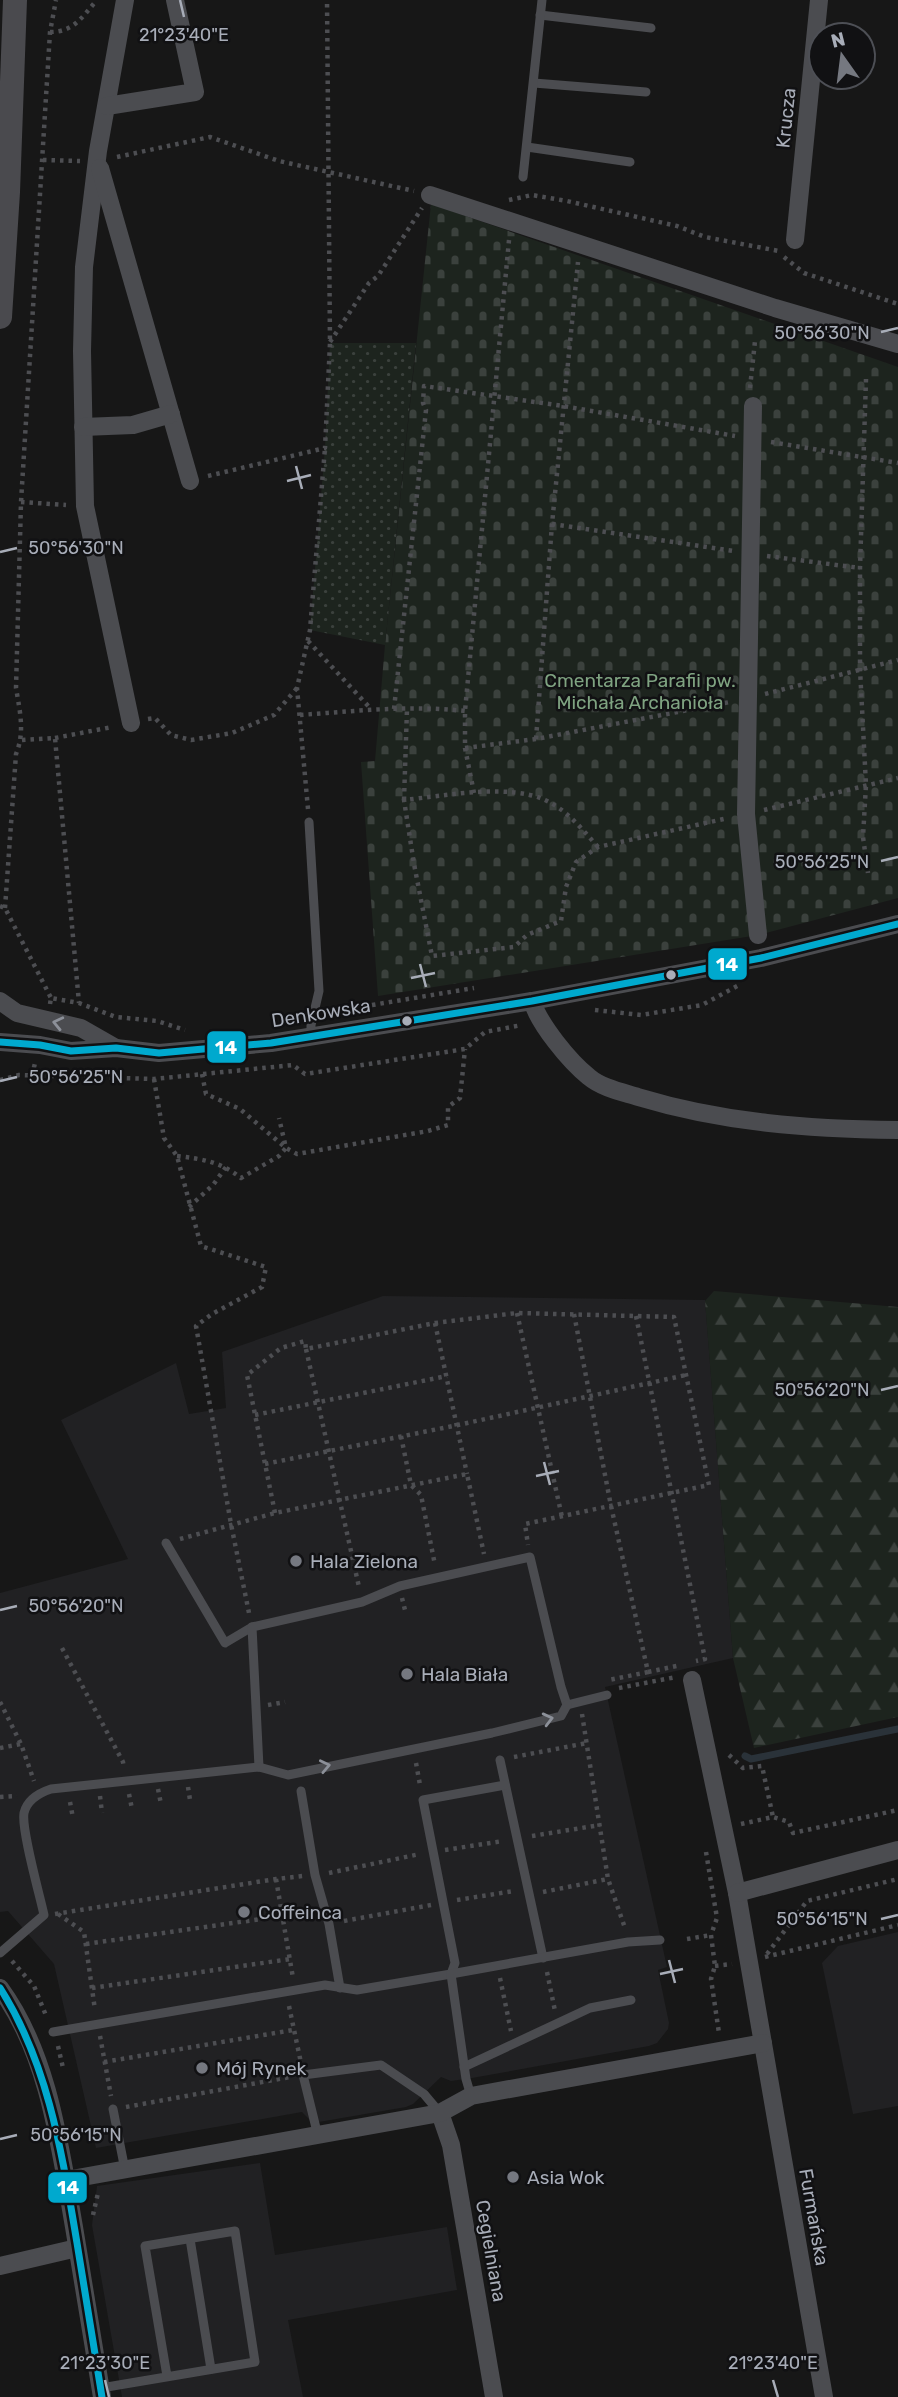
<svg xmlns="http://www.w3.org/2000/svg" width="898" height="2397" font-family="Rubik,sans-serif">
<style>
.built{fill:#212123}
.forest{fill:url(#forest-firs)}
.cemetery{fill:url(#cemetery-stones)}
.park{fill:url(#park-dots)}
.lines{fill:none;stroke-linecap:round;stroke-linejoin:round}
.stream{stroke:#2a3239;stroke-width:7}
.path{stroke:#4d4e52;stroke-width:4.5;stroke-dasharray:3.5 5;stroke-linecap:butt}
.lane{stroke:#4b4c50;stroke-width:9}
.street{stroke:#4b4c50;stroke-width:18}
.secondary{stroke:#4a4a4e;stroke-width:24}
.bus-1-casing{stroke:#111113;stroke-width:12}
.bus-1{stroke:#00a9ce;stroke-width:7}
.oneway{stroke:#8c9099}
.ticks{fill:none;stroke:#a8adb8;stroke-width:2.5}
.bus-dot{fill:#a8adb8;stroke:#111113;stroke-width:2.5}
.poi-dot{fill:#757880;stroke:#111113;stroke-width:2.5}
.labels{text-anchor:middle;dominant-baseline:central;stroke-width:5;stroke-linejoin:round;paint-order:stroke}
.street-label{font-size:19px;fill:#a8adb8;stroke:#111113}
.park-label{font-size:19px;fill:#7fa381;stroke:#111113}
.poi-label{font-size:19px;fill:#a8adb8;stroke:#111113;text-anchor:start}
.ticks-label{font-size:18px;text-anchor:middle;fill:#a8adb8;stroke:#111113;stroke-width:5;stroke-linejoin:round;paint-order:stroke}
.line-badge{stroke:#111113;stroke-width:2.5}
.badge-label{font-size:19px;text-anchor:middle;font-weight:bold;fill:#fff}
</style>
<defs>
<pattern id="forest-firs" width="22" height="20" patternUnits="userSpaceOnUse" patternTransform="scale(1.75)"><rect width="22" height="20" fill="#1d241e"/><path d="M5 1l3.5 6h-7zM16 11l3.5 6h-7z" fill="#3b413d"/></pattern>
<pattern id="cemetery-stones" width="16" height="16" patternUnits="userSpaceOnUse" patternTransform="scale(1.75)"><rect width="16" height="16" fill="#1d241e"/><path d="M2 7V4a2 2 0 0 1 4 0v3zM10 15v-3a2 2 0 0 1 4 0v3z" fill="#3b413d"/></pattern>
<pattern id="park-dots" width="8" height="8" patternUnits="userSpaceOnUse" patternTransform="scale(1.75)"><rect width="8" height="8" fill="#1d241e"/><path d="M2 2h.1M6 6h.1" fill="none" stroke="#3b413d" stroke-width="1.8" stroke-linecap="round"/></pattern>
</defs>
<rect width="100%" height="100%" fill="#171717"/>
<g class="built">
<polygon points="383,1296 705,1300 733,1658 605,1687 667,1967 658,1970 669,2023 668,2029 657,2043 649,2046 472,2078 451,2081 441,2077 413,2104 406,2107 313,2123 302,2112 96,2148 54,1964 8,1911 0,1912 0,1593 128,1559 61,1420 176,1363 189,1414 226,1408 222,1352"/>
<polygon points="898,1932 898,2106 853,2114 822,1963 838,1946"/>
<polygon points="260,2163 275,2255 447,2227 457,2290 288,2320 303,2397 122,2397 92,2225 97,2186"/>
</g>
<polygon class="forest" points="714,1291 898,1307 898,1717 754,1748 733,1658 705,1301"/>
<polygon class="cemetery" points="431,204 898,367 898,898 758,935 378,996 361,762 375,761 385,645"/>
<polygon class="park" points="330,343 416,343 385,645 310,630 325,448"/>
<g class="lines">
<polyline class="stream" points="745,1756 751,1759 898,1729"/>
<g class="path">
<path d="M 50,32 C 74,32 82,17 97,0"/>
<polyline points="117,157 210,137 279,161 414,191"/>
<polyline points="43,160 80,161"/>
<polyline points="509,200 532,195 567,201 677,226 705,237 779,251"/>
<polyline points="784,257 804,273 898,304"/>
<polyline points="330,342 369,283 378,276 422,208"/>
<polyline points="866,379 860,568 860,669 866,785 863,837 868,873"/>
<polyline points="750,388 755,341"/>
<polyline points="771,442 898,463"/>
<polyline points="208,476 325,448 330,343 327,0"/>
<polyline points="21,502 66,505"/>
<polyline points="552,524 734,551"/>
<polyline points="767,556 860,568"/>
<polyline points="308,641 371,709"/>
<polyline points="765,694 898,660"/>
<polyline points="394,709 426,410 423,403 424,386 563,406 735,436"/>
<path d="M 300,715 C 355,711 410,705 465,711"/>
<polyline points="148,719 155,718 171,735 191,740 232,733 274,715 297,688"/>
<polyline points="55,738 112,727"/>
<polyline points="536,739 552,524 578,262"/>
<polyline points="22,740 55,738 79,1003"/>
<polyline points="465,748 536,739 730,702"/>
<polyline points="474,793 465,748 465,711 509,240"/>
<polyline points="404,800 407,709"/>
<polyline points="308,809 297,688 310,630 325,448"/>
<polyline points="764,810 898,778"/>
<path d="M 598,847 C 582,829 567,810 545,800 C 508,783 444,796 404,800 L 414,864 L 432,956 L 514,947 L 527,935 L 561,921 L 566,887 L 576,862 L 598,847 L 728,818"/>
<polyline points="0,906 5,908 51,998"/>
<path d="M 5,908 L 16,754 C 25,732 20,712 16,688 L 21,502 L 50,32 L 56,0"/>
<polyline points="50,1004 51,998 79,1003 116,1017 157,1021 185,1030"/>
<polyline points="372,1005 474,988"/>
<polyline points="595,1010 641,1015 702,1005 741,984"/>
<polyline points="202,1074 206,1094 240,1109 286,1148 297,1154 428,1131 448,1125 448,1107 460,1098 465,1049"/>
<polyline points="32,1076 35,1063"/>
<polyline points="154,1079 164,1138 177,1156 201,1246 266,1267 262,1287 212,1314 196,1326 231,1524 249,1613"/>
<polyline points="0,1080 19,1075 154,1079 293,1065 305,1074 465,1049 485,1032 522,1025"/>
<path d="M 177,1156 C 203,1159 221,1162 241,1178 L 279,1156 L 286,1148 L 279,1118"/>
<polyline points="189,1207 213,1185 226,1167"/>
<polyline points="517,1313 562,1517"/>
<polyline points="574,1314 611,1506 648,1672 609,1680"/>
<polyline points="636,1316 705,1659 696,1661"/>
<polyline points="435,1323 467,1474"/>
<polyline points="306,1349 359,1587"/>
<polyline points="255,1415 447,1376"/>
<polyline points="401,1436 411,1485 421,1495 435,1565"/>
<polyline points="265,1464 458,1425 686,1375"/>
<polyline points="275,1513 247,1375 281,1348 305,1341 306,1349 435,1323 517,1313 674,1317 709,1485 525,1524 528,1545"/>
<polyline points="180,1539 275,1513 467,1474 484,1554"/>
<polyline points="402,1598 406,1614"/>
<polyline points="62,1648 123,1762 124,1768"/>
<polyline points="648,1672 681,1665"/>
<polyline points="619,1688 676,1677"/>
<polyline points="0,1702 21,1744 34,1781"/>
<polyline points="268,1705 285,1702"/>
<polyline points="582,1714 608,1879 625,1928"/>
<polyline points="0,1748 21,1744"/>
<polyline points="729,1755 743,1768 762,1766 773,1817"/>
<polyline points="514,1757 587,1743"/>
<polyline points="416,1763 420,1785"/>
<polyline points="188,1787 190,1800"/>
<polyline points="158,1789 161,1804"/>
<polyline points="129,1794 132,1809"/>
<polyline points="100,1796 102,1813"/>
<polyline points="0,1797 17,1796"/>
<polyline points="70,1802 73,1818"/>
<polyline points="741,1824 773,1817 789,1822 793,1833 898,1810"/>
<polyline points="532,1836 600,1825"/>
<polyline points="445,1850 503,1841"/>
<polyline points="706,1852 717,1918 711,1935 715,1966 711,1979 719,2033"/>
<polyline points="329,1873 420,1854"/>
<polyline points="276,1879 293,1978"/>
<polyline points="543,1892 608,1879"/>
<polyline points="457,1900 514,1891"/>
<polyline points="55,1914 276,1879 303,1876"/>
<polyline points="58,1914 84,1932 95,2010"/>
<polyline points="344,1921 431,1905"/>
<polyline points="687,1939 711,1935"/>
<polyline points="86,1944 282,1916"/>
<polyline points="767,1954 807,1901 898,1879"/>
<polyline points="765,1957 898,1925"/>
<polyline points="12,1961 34,1986 47,2018"/>
<polyline points="715,1966 732,1964"/>
<polyline points="547,1972 555,2011"/>
<polyline points="500,1978 511,2031"/>
<polyline points="92,1988 290,1959"/>
<polyline points="289,2006 301,2063"/>
<polyline points="100,2036 111,2096"/>
<polyline points="58,2046 63,2068"/>
<polyline points="104,2062 293,2030"/>
<polyline points="126,2107 290,2077"/>
<polyline points="93,2215 98,2193"/>
</g>
<g class="lane">
<polyline points="540,15 651,28"/>
<polyline points="534,83 646,92"/>
<polyline points="527,147 630,162"/>
<polyline points="523,177 542,0"/>
<polyline points="309,822 319,991 311,1025 311,1037"/>
<polyline points="166,1543 225,1643 252,1627"/>
<polyline points="500,1760 543,1958"/>
<polyline points="259,1767 252,1627 362,1602 400,1586 530,1557 561,1687 567,1705 607,1695"/>
<polyline points="301,1791 315,1875 329,1924 340,1988"/>
<path d="M 0,1953 L 44,1915 C 40,1896 21,1829 24,1813 C 27,1800 39,1793 51,1789 L 259,1767 L 288,1775 L 492,1733 L 561,1716 L 567,1705"/>
<polyline points="53,2032 325,1985 357,1990 451,1974 455,1963 423,1800 505,1785"/>
<polyline points="464,2067 590,2008 631,2000"/>
<polyline points="471,2096 466,2079 451,1974 628,1942 660,1940"/>
<polyline points="113,2109 125,2170"/>
<polyline points="318,2136 303,2075 381,2065 424,2094 440,2113"/>
<polyline points="190,2239 211,2369"/>
<polyline points="101,2388 255,2362 235,2231 145,2246 167,2376"/>
</g>
<g class="street">
<polyline points="125,0 98,151 84,267 82,351 85,506 131,723"/>
<polyline points="107,106 195,92 175,0"/>
<polyline points="100,168 190,481"/>
<polyline points="430,195 775,308 898,344"/>
<polyline points="795,240 819,0"/>
<polyline points="753,406 746,814 758,935"/>
<polyline points="83,427 133,425 171,414"/>
<polyline points="0,1001 17,1013 81,1028 116,1048"/>
<path d="M 532,1001 C 539,1024 569,1061 589,1077 C 602,1088 622,1092 638,1097 C 724,1123 809,1129 898,1130"/>
<polyline points="0,1042 40,1045 71,1051 116,1048 159,1053 271,1043 532,1001 761,958 898,924"/>
<polyline points="692,1680 737,1893 824,2397"/>
<polyline points="737,1893 898,1850"/>
<path d="M 0,1988 C 49,2055 60,2147 74,2227 C 83,2284 93,2340 102,2397"/>
<polyline points="440,2113 451,2145 494,2397"/>
<polyline points="66,2180 440,2113 471,2096 763,2043"/>
<polyline points="0,2266 77,2248"/>
</g>
<polyline class="secondary" points="0,317 8,192 15,0"/>
<g class="bus-1-casing">
<g id="bus-1">
<polyline points="0,1042 40,1045 71,1051 116,1048 159,1053 271,1043 532,1001 761,958 898,924"/>
<path d="M 0,1988 C 49,2065 62,2154 77,2243 C 85,2294 94,2346 102,2397"/>
</g>
</g>
<use href="#bus-1" class="bus-1"/>
</g>
<defs><path id="oneway-chevron" d="M-2-3.5L2.5 0L-2 3.5" fill="none" stroke-width="1.6" stroke-linecap="round" stroke-linejoin="round" transform="scale(1.75)"/></defs>
<g class="oneway">
<use href="#oneway-chevron" transform="translate(58 1023) rotate(-167)"/>
<use href="#oneway-chevron" transform="translate(548 1719) rotate(-14)"/>
<use href="#oneway-chevron" transform="translate(325 1766) rotate(-12)"/>
</g>
<path class="ticks" d="M 180,0 L 184,17M 881,332 L 898,328M 296,466 L 302,489M 287,481 L 311,475M 0,552 L 17,548M 881,861 L 898,857M 420,964 L 426,987M 411,978 L 435,973M 0,1081 L 17,1077M 881,1390 L 898,1386M 544,1462 L 550,1485M 536,1476 L 559,1471M 0,1610 L 17,1606M 881,1919 L 898,1915M 669,1960 L 675,1983M 660,1974 L 683,1969M 0,2139 L 17,2135M 105,2380 L 109,2397M 773,2380 L 778,2397"/>
<g class="bus-dot">
<circle cx="671" cy="975" r="6"/>
<circle cx="407" cy="1021" r="6"/>
</g>
<g class="poi-dot">
<circle cx="296" cy="1561" r="7"/>
<circle cx="407" cy="1674" r="7"/>
<circle cx="244" cy="1912" r="7"/>
<circle cx="202" cy="2068" r="7"/>
<circle cx="513" cy="2177" r="7"/>
</g>
<g class="labels">
<g class="street-label">
<text transform="translate(786 118) rotate(-84)">Krucza</text>
<text transform="translate(321 1013) rotate(-9)">Denkowska</text>
<text transform="translate(814 2217) rotate(80)">Furmańska</text>
<text transform="translate(491 2251) rotate(80)">Cegielniana</text>
</g>
<g class="park-label">
<text x="640" y="680">Cmentarza Parafii pw.<tspan x="640" dy="22">Michała Archanioła</tspan></text>
</g>
<g class="poi-label">
<text x="310" y="1561">Hala Zielona</text>
<text x="421" y="1674">Hala Biała</text>
<text x="258" y="1912">Coffeinca</text>
<text x="216" y="2068">Mój Rynek</text>
<text x="527" y="2177">Asia Wok</text>
</g>
</g>
<g class="ticks-label">
<text x="184" y="41">21°23'40"E</text>
<text x="822" y="339">50°56'30"N</text>
<text x="76" y="554">50°56'30"N</text>
<text x="822" y="868">50°56'25"N</text>
<text x="76" y="1083">50°56'25"N</text>
<text x="822" y="1396">50°56'20"N</text>
<text x="76" y="1612">50°56'20"N</text>
<text x="822" y="1925">50°56'15"N</text>
<text x="76" y="2141">50°56'15"N</text>
<text x="105" y="2369">21°23'30"E</text>
<text x="773" y="2369">21°23'40"E</text>
</g>
<g class="line-badge">
<rect x="707" y="947" width="41" height="34" rx="7" fill="#00a9ce"/>
<rect x="206" y="1030" width="41" height="34" rx="7" fill="#00a9ce"/>
<rect x="47" y="2171" width="41" height="33" rx="7" fill="#00a9ce"/>
</g>
<g class="badge-label">
<text x="727" y="971">14</text>
<text x="226" y="1054">14</text>
<text x="68" y="2194">14</text>
</g>
<g transform="translate(842 56) rotate(346)"><circle r="33" fill="#111113" stroke="#4d4f55" stroke-width="2"/>
<path d="M0-5L12 26L0 18L-12 26Z" fill="#757880"/>
<text y="-10" font-size="19" font-weight="bold" text-anchor="middle" fill="#a8adb8">N</text>
</g>
</svg>
